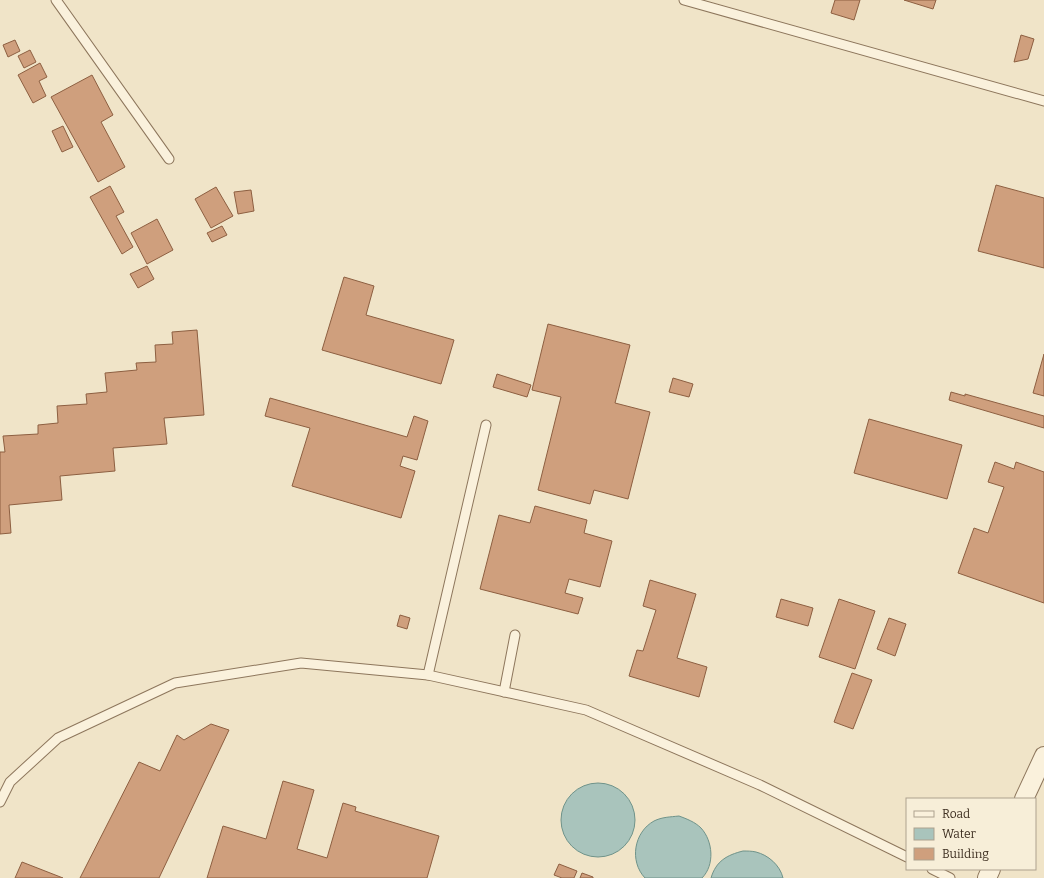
<svg xmlns="http://www.w3.org/2000/svg" width="1044" height="878" font-family="Bitter,serif">
<style>
.water{fill:#a9c4bc;stroke:#6f938a}
.building{fill:#cf9f7d;stroke:#8d5f41}
.lines{fill:none;stroke-linecap:round;stroke-linejoin:round}
.lane-casing{stroke:#8d765c;stroke-width:11}
.street-casing{stroke:#8d765c;stroke-width:20}
.lane{stroke:#faf1dc;stroke-width:9}
.street{stroke:#faf1dc;stroke-width:18}
</style>
<rect width="100%" height="100%" fill="#f0e4c8"/>
<g class="water">
<circle cx="598" cy="820" r="37"/>
<path d="M 679,816 C 687,819 695,822 701,828 C 713,841 715,865 702,878 L 645,878 C 629,861 634,832 654,821 C 662,817 670,817 679,816 Z"/>
<path d="M 743,851 C 747,851 752,851 756,852 C 768,855 780,865 783,878 L 711,878 C 716,861 727,855 743,851 Z"/>
</g>
<g class="building">
<polygon points="835,0 860,0 854,20 831,13"/>
<polygon points="904,0 936,0 933,9"/>
<polygon points="1021,35 1034,39 1028,59 1014,62"/>
<polygon points="15,40 20,51 8,57 3,45"/>
<polygon points="30,50 36,62 24,68 18,56"/>
<polygon points="40,63 47,77 39,81 46,96 33,103 18,75"/>
<polygon points="92,75 113,115 101,122 125,167 98,182 51,97"/>
<polygon points="63,126 73,147 62,152 52,131"/>
<polygon points="996,185 1044,198 1044,268 978,251"/>
<polygon points="110,186 124,212 116,216 133,247 122,254 90,197"/>
<polygon points="216,187 233,216 211,228 195,199"/>
<polygon points="251,190 254,211 238,214 234,192"/>
<polygon points="157,219 173,250 147,264 131,233"/>
<polygon points="222,226 227,235 212,242 207,233"/>
<polygon points="147,266 154,279 138,288 130,274"/>
<polygon points="344,277 374,286 366,315 454,340 441,384 322,350"/>
<polygon points="548,324 630,345 615,403 650,412 628,499 594,490 590,504 538,490 561,397 532,390"/>
<polygon points="197,330 204,415 164,418 167,444 113,448 115,471 60,476 62,500 9,505 11,533 0,534 0,452 5,452 3,436 38,434 38,425 58,423 57,406 87,404 86,394 107,392 105,373 137,370 136,363 156,362 155,345 173,344 172,332"/>
<polygon points="1044,354 1044,396 1033,393"/>
<polygon points="497,374 531,385 527,397 493,387"/>
<polygon points="673,378 693,384 689,397 669,392"/>
<polygon points="951,392 965,396 965,394 1044,416 1044,428 949,400"/>
<polygon points="270,398 407,437 414,416 428,421 417,460 403,456 400,466 415,471 401,518 292,486 310,428 265,416"/>
<polygon points="869,419 962,445 947,499 854,473"/>
<polygon points="995,462 1014,469 1016,462 1044,472 1044,603 958,573 974,528 988,533 1004,487 988,482"/>
<polygon points="535,506 587,520 584,533 612,541 600,587 569,579 565,593 583,598 578,614 480,589 499,515 530,523"/>
<polygon points="650,580 696,594 677,658 707,667 699,697 629,676 637,650 643,651 656,610 643,606"/>
<polygon points="781,599 813,608 808,626 776,617"/>
<polygon points="839,599 875,611 855,669 819,657"/>
<polygon points="400,615 410,618 407,629 397,626"/>
<polygon points="889,618 906,624 895,656 877,649"/>
<polygon points="852,673 872,680 853,729 834,722"/>
<polygon points="211,724 229,730 159,878 80,878 139,762 160,771 177,735 184,740"/>
<polygon points="283,781 314,790 297,849 327,858 343,803 356,807 355,811 439,836 427,878 207,878 223,826 266,839"/>
<polygon points="22,862 63,878 15,878"/>
<polygon points="559,864 577,871 574,878 562,878 554,875"/>
<polygon points="582,873 593,877 593,878 580,878"/>
</g>
<g class="lines">
<g class="lane-casing">
<g id="lane">
<polyline points="56,0 169,159"/>
<polyline points="684,0 1044,101"/>
<polyline points="428,675 486,425"/>
<polyline points="504,692 515,635"/>
<polyline points="0,802 10,782 58,738 175,683 301,663 428,675 586,710 760,785 907,857"/>
<polyline points="932,869 950,878"/>
</g>
</g>
<g class="street-casing">
<g id="street">
<polyline points="1024,799 1044,756"/>
<polyline points="987,878 991,869"/>
</g>
</g>
<use href="#lane" class="lane"/>
<use href="#street" class="street"/>
</g>
<rect x="906" y="798" width="130" height="72" fill="#f7eed8" stroke="#ada18e"/>
<rect x="914" y="811" width="20" height="6" fill="#faf1dc" stroke="#ada18e"/>
<text x="942" y="818" font-size="12" fill="#3d2e20">Road</text>
<rect x="914" y="828" width="20" height="12" fill="#a9c4bc" stroke="#ada18e"/>
<text x="942" y="838" font-size="12" fill="#3d2e20">Water</text>
<rect x="914" y="848" width="20" height="12" fill="#cf9f7d" stroke="#ada18e"/>
<text x="942" y="858" font-size="12" fill="#3d2e20">Building</text>
</svg>
